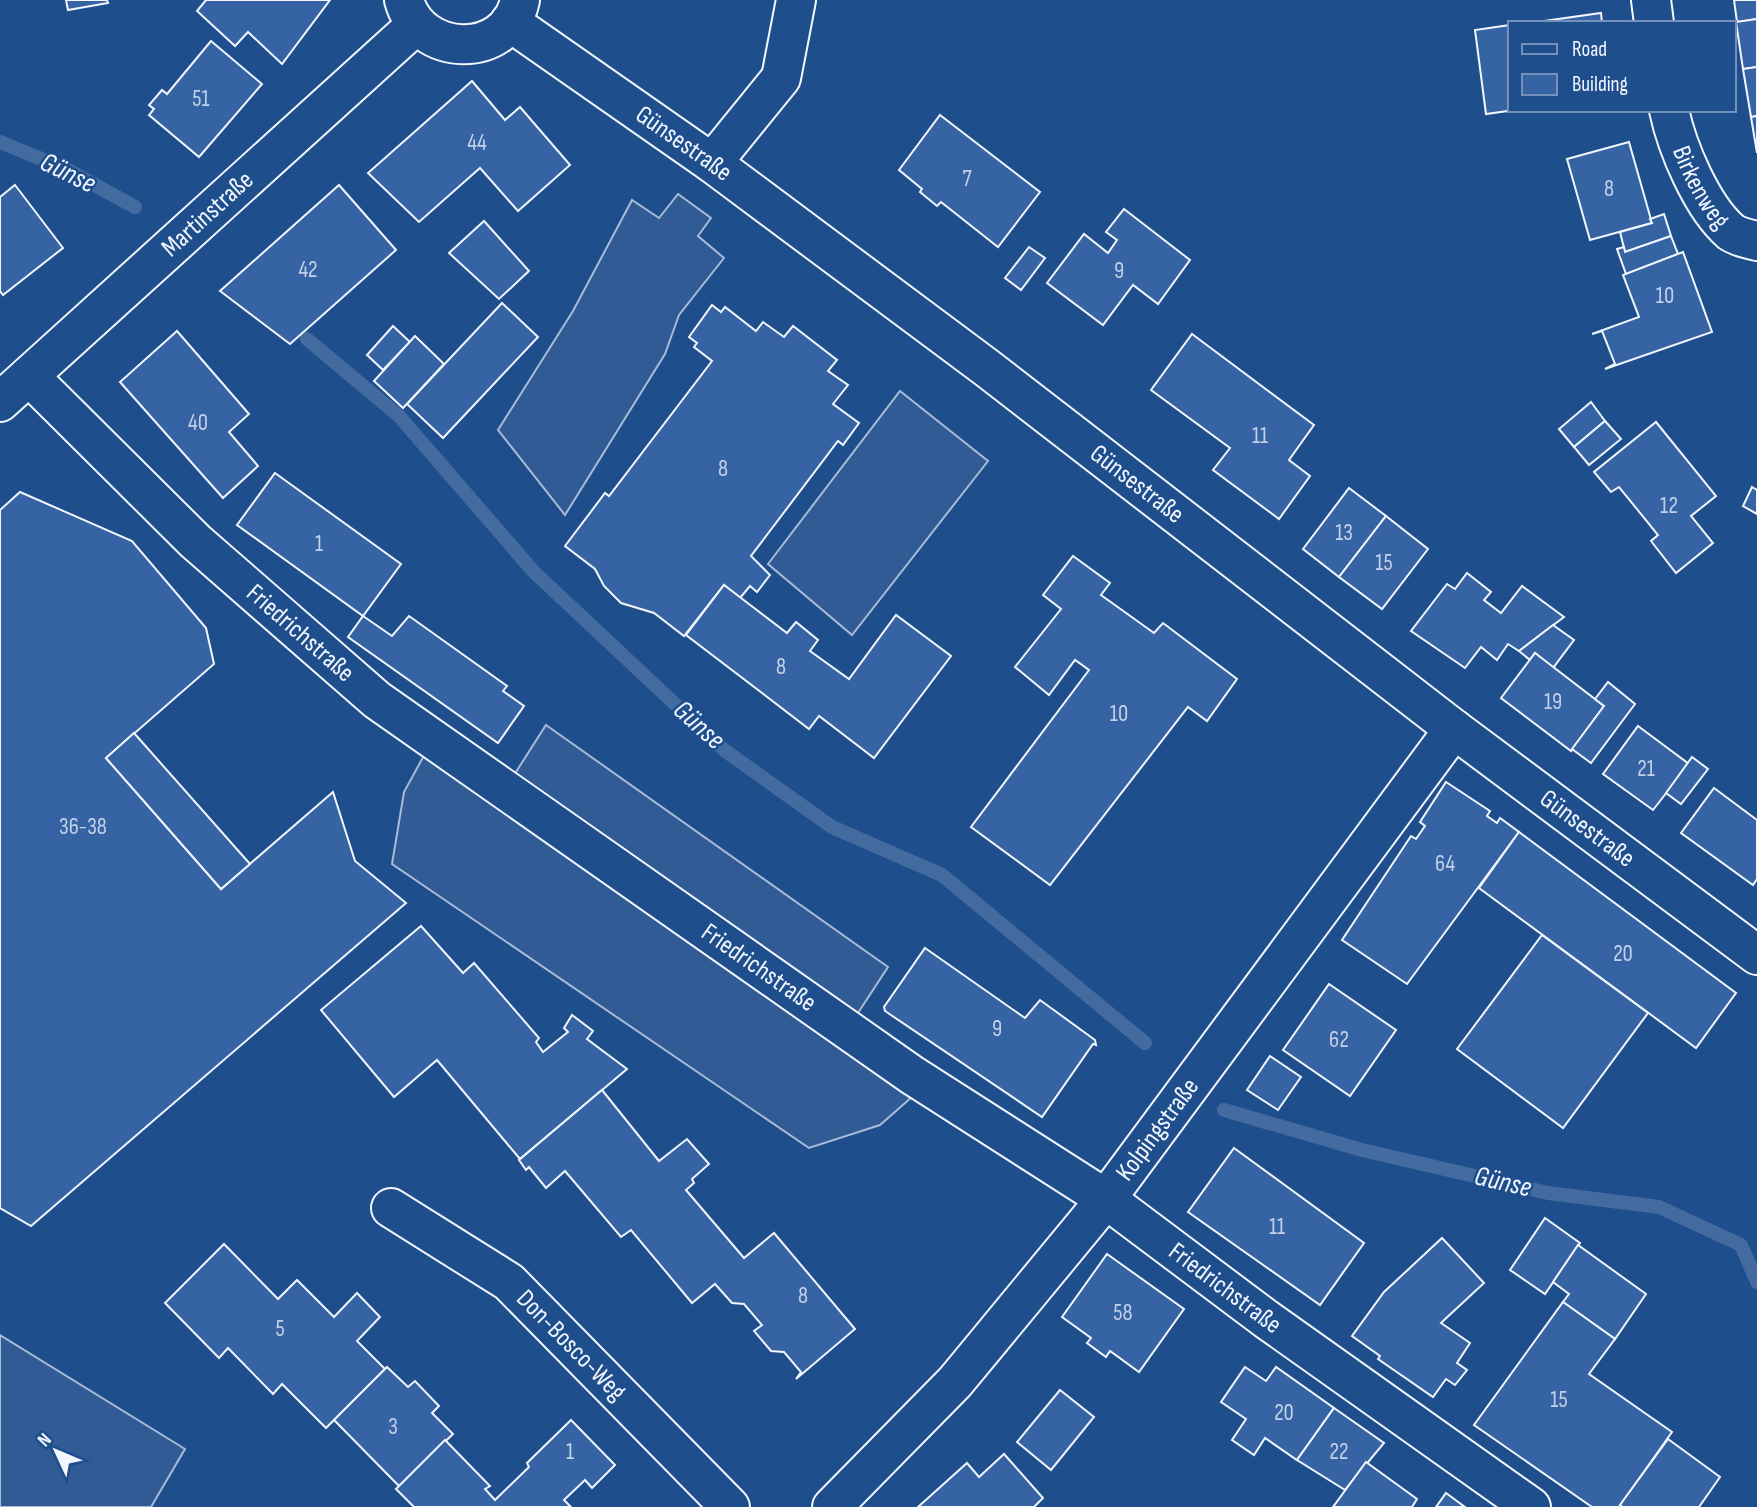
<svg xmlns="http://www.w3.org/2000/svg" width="1757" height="1507" font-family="'Sofia Sans Condensed',sans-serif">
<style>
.built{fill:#305b95;stroke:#a8bbd7;stroke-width:2}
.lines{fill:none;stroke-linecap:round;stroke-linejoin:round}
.stream{stroke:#446ba0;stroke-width:14}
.building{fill:#3563a3;stroke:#f2f6ff;stroke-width:2}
.minor-casing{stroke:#f2f6ff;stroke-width:42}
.tertiary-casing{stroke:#f2f6ff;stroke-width:42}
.minor{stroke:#1f4e8c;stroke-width:38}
.tertiary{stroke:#1f4e8c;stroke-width:38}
.labels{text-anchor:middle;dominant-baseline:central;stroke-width:5;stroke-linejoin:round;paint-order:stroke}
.number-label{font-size:23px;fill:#c3d1e8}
.street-label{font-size:26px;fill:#f2f6ff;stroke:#1f4e8c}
.water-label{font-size:28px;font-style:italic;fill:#f2f6ff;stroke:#1f4e8c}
</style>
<rect width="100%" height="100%" fill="#1f4e8c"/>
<g class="built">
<polygon points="678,194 711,218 698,236 724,258 679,315 665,354 565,515 498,430 573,311 632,200 659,218"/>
<polygon points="900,391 988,461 852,635 768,564"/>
<polygon points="546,725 888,967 854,1019 514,775"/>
<polygon points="427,750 913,1096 880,1125 809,1148 392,864 404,792"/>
<polygon points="0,1335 185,1449 151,1507 0,1507"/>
</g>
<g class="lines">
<g class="stream">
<polyline points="0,142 66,169 135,207"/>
<polyline points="307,339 399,416 534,572 724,750 832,827 942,875 1145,1043"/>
<polyline points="1224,1110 1362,1150 1548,1193 1659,1207 1741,1245 1757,1282"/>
</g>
</g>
<g class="building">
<polygon points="66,0 107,0 108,3 68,10"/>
<polygon points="206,0 330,0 282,64 248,32 235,46 197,11"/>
<polygon points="1734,0 1757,0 1757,19 1737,22"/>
<polygon points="1601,13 1602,23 1530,23"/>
<polygon points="1757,19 1757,67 1743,69 1736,22"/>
<polygon points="1510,25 1510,110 1515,110 1486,114 1475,30"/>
<polygon points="211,41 262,84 199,157 149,115 154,109 149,105 162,90 167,94"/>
<polygon points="1757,67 1757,116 1751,117 1743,69"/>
<polygon points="472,81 505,120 520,107 570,165 518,211 480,168 419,222 368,173"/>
<polygon points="940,115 1040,192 998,247 941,202 937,206 920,192 922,189 899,170"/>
<polygon points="1757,116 1757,153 1751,117"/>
<polygon points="1629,142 1652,223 1590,240 1567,159"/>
<polygon points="15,185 63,248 3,295 0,291 0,197"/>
<polygon points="339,185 396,250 290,344 220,291"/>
<polygon points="1124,209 1190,260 1158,304 1133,285 1103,325 1047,283 1084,234 1108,253 1117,240 1106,232"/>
<polygon points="1664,214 1671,236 1625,252 1620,232 1652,223 1650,219"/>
<polygon points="484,221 529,271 499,299 449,253"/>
<polygon points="1671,236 1678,254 1626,274 1617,249 1624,247 1625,252"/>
<polygon points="1029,247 1045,258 1021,290 1005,278"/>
<polygon points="1683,252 1712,332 1605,369 1615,364 1602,331 1592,334 1639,317 1623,275"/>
<polygon points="502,303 538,337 443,438 407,404"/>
<polygon points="712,305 721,312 725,307 756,331 763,322 784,337 793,326 837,360 828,371 848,385 833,404 859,423 843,445 838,441 751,556 770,575 757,592 750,586 740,598 724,585 684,636 654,613 621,603 604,586 595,569 565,546 605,493 609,496 712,361 694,347 697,343 689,337"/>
<polygon points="393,326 410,342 383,370 367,355"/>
<polygon points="177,331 249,414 229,432 258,466 223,498 120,382"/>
<polygon points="1192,334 1314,425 1289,460 1310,476 1279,519 1213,470 1230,448 1151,390"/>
<polygon points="415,336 444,364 403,408 374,381"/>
<polygon points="1591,402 1605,421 1574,447 1559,429"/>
<polygon points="1605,421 1621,439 1589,465 1574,447"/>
<polygon points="1656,422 1716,496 1691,516 1713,543 1676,573 1651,541 1658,535 1619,487 1611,492 1594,472"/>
<polygon points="275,473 401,564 363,616 237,525"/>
<polygon points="1752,487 1757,490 1757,514 1743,506"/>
<polygon points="1349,488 1386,516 1339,577 1303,549"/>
<polygon points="20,492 132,541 206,628 214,664 106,758 221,889 333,792 355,861 406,903 31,1226 0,1208 0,510"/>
<polygon points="1386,516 1428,549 1382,609 1339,577"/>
<polygon points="1073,556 1110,583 1101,595 1154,633 1163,623 1237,679 1207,721 1188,707 1050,885 971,827 1089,670 1075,660 1049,695 1015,667 1061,609 1043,595"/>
<polygon points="1467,573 1491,592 1484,600 1501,613 1522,586 1564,617 1519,651 1508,644 1497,660 1481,647 1465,668 1411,631 1447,584 1455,589"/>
<polygon points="724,585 787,633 796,622 818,640 810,651 849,679 896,615 951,656 874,758 819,716 809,729 686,635"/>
<polygon points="363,616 392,636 409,616 507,686 503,691 524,706 498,743 348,637"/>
<polygon points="1553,625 1574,640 1553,668 1535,653 1530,660 1519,651"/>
<polygon points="1535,653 1604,706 1571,751 1501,698"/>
<polygon points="1608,682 1635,704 1591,763 1572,749 1604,706 1595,699"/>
<polygon points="1638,726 1689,764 1653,810 1603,774"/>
<polygon points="134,733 250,864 221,889 106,758"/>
<polygon points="1692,757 1708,769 1681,804 1666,793"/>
<polygon points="1446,782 1490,811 1487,816 1497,823 1500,818 1519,832 1407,984 1342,940 1411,836 1416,839 1425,826 1420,822"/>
<polygon points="1714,788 1757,820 1757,879 1753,885 1681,833"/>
<polygon points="1519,832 1736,993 1696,1048 1479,888"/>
<polygon points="421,926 463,973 474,963 539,1038 536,1042 543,1052 568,1032 564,1028 572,1015 593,1031 587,1039 627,1069 520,1159 437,1060 394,1097 321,1010"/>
<polygon points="1542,935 1648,1013 1563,1128 1457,1049"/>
<polygon points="925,948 1025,1018 1040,1000 1095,1040 1096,1045 1093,1044 1042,1117 885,1011 884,1007"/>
<polygon points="1329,984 1396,1030 1350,1096 1283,1050"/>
<polygon points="1270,1056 1301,1077 1278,1110 1247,1090"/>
<polygon points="602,1090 659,1161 687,1139 709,1164 692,1179 694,1183 686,1190 744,1258 774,1233 855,1329 796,1379 801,1372 784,1352 771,1351 754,1331 762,1325 744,1304 732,1303 715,1284 692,1303 631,1230 621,1237 565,1171 546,1188 529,1167 526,1170 519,1160"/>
<polygon points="1234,1148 1364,1243 1320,1305 1188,1212"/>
<polygon points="1545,1218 1580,1243 1545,1294 1510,1270"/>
<polygon points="1442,1238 1484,1283 1441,1323 1470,1343 1457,1363 1467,1370 1455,1385 1446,1379 1433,1397 1378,1359 1380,1356 1352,1336 1384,1292"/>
<polygon points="224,1244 278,1299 297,1280 334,1317 357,1293 380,1317 357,1341 385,1369 326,1428 282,1384 273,1394 228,1348 219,1358 165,1303"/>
<polygon points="1578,1245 1646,1294 1615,1339 1563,1302 1569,1294 1553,1282"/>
<polygon points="1107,1254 1184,1309 1139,1372 1110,1351 1106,1357 1087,1343 1091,1338 1062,1317"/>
<polygon points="1563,1302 1615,1339 1589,1374 1672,1432 1619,1507 1592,1507 1474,1425"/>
<polygon points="387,1367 408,1387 415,1381 439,1406 432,1413 453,1434 399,1486 334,1420"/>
<polygon points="1245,1367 1266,1381 1276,1367 1334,1408 1297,1460 1265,1438 1254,1455 1232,1440 1246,1419 1221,1402"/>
<polygon points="1060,1390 1094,1417 1051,1470 1017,1442"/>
<polygon points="1334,1408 1384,1443 1345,1490 1297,1460"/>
<polygon points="571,1420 615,1465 592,1488 585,1480 564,1500 571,1507 414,1507 396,1489 445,1440 490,1486 485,1489 495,1500 529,1467 527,1463"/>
<polygon points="1668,1439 1720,1477 1699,1507 1623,1507 1620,1505"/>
<polygon points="1004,1454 1043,1498 1034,1507 918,1507 967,1463 979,1477"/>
<polygon points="1366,1462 1417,1499 1412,1507 1333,1507"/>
<polygon points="1446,1493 1465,1507 1436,1507"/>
</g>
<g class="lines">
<g class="minor-casing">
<g id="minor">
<polyline points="1651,0 1654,23"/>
<path id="s1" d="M 1669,110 C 1677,148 1702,207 1731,232 C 1738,237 1749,239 1757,241"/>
<polyline points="712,163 781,78 796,0"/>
<path id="s2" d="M 29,376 L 195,541 L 377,700 L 912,1075 L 1106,1199 L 1266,1319 L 1531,1507"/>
<path id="s3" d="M 391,1208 L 509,1282 L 730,1507"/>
<path id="s4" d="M 832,1507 L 955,1382 L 1106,1199 L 1454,729"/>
</g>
</g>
<g class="tertiary-casing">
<g id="tertiary">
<path d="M 404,0 C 419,57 507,61 520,0"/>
<path id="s5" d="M 510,22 L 712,163 L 987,368 L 1454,729 L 1757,955"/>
<path id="s6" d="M 0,402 L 416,25"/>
</g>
</g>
<use href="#minor" class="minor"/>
<use href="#tertiary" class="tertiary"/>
</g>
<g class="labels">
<g class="number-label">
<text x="201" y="99">51</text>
<text x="477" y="143">44</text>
<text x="967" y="179">7</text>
<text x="1609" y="189">8</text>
<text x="308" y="270">42</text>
<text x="1119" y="271">9</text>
<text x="1665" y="296">10</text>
<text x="198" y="423">40</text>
<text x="1260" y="436">11</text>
<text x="723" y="469">8</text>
<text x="1669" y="506">12</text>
<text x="1344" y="533">13</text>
<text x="319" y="544">1</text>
<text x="1384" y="563">15</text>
<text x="781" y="667">8</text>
<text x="1553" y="702">19</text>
<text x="1119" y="714">10</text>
<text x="1646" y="769">21</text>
<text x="83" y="827">36-38</text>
<text x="1445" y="864">64</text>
<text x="1623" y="954">20</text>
<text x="997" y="1029">9</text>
<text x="1339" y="1040">62</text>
<text x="1277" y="1227">11</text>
<text x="803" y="1296">8</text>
<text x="1123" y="1313">58</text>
<text x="280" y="1329">5</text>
<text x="1559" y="1400">15</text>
<text x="1284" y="1413">20</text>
<text x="393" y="1427">3</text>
<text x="570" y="1452">1</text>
<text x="1339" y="1452">22</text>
</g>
<g class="street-label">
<text stroke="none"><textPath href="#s5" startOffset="212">Günsestraße</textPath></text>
<text stroke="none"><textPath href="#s1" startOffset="84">Birkenweg</textPath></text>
<text stroke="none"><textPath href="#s6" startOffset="280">Martinstraße</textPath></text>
<text stroke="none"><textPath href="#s5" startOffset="779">Günsestraße</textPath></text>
<text stroke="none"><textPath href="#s2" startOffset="374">Friedrichstraße</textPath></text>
<text stroke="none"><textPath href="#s5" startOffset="1346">Günsestraße</textPath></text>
<text stroke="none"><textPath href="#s2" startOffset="942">Friedrichstraße</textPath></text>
<text stroke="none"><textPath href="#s4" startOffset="499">Kolpingstraße</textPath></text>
<text stroke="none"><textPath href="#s2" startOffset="1508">Friedrichstraße</textPath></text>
<text stroke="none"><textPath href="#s3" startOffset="228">Don-Bosco-Weg</textPath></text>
</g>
<g class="water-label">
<text transform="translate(68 173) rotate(26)">Günse</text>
<text transform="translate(699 725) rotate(42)">Günse</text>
<text transform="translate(1503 1182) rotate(13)">Günse</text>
</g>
</g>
<rect x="1508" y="21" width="228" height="91" fill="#1f4e8c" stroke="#7391ba" stroke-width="2"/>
<rect x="1522" y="44" width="35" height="10" fill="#1f4e8c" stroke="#7391ba" stroke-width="2"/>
<text x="1572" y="56" font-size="21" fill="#f2f6ff">Road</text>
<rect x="1522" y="74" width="35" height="21" fill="#3563a3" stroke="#7391ba" stroke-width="2"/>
<text x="1572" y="91" font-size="21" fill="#f2f6ff">Building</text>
<g transform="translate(56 1451) rotate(314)" stroke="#1f4e8c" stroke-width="5" paint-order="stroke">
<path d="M0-5L12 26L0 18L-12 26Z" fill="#f2f6ff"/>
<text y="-10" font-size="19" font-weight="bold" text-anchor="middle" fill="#f2f6ff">N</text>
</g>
</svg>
